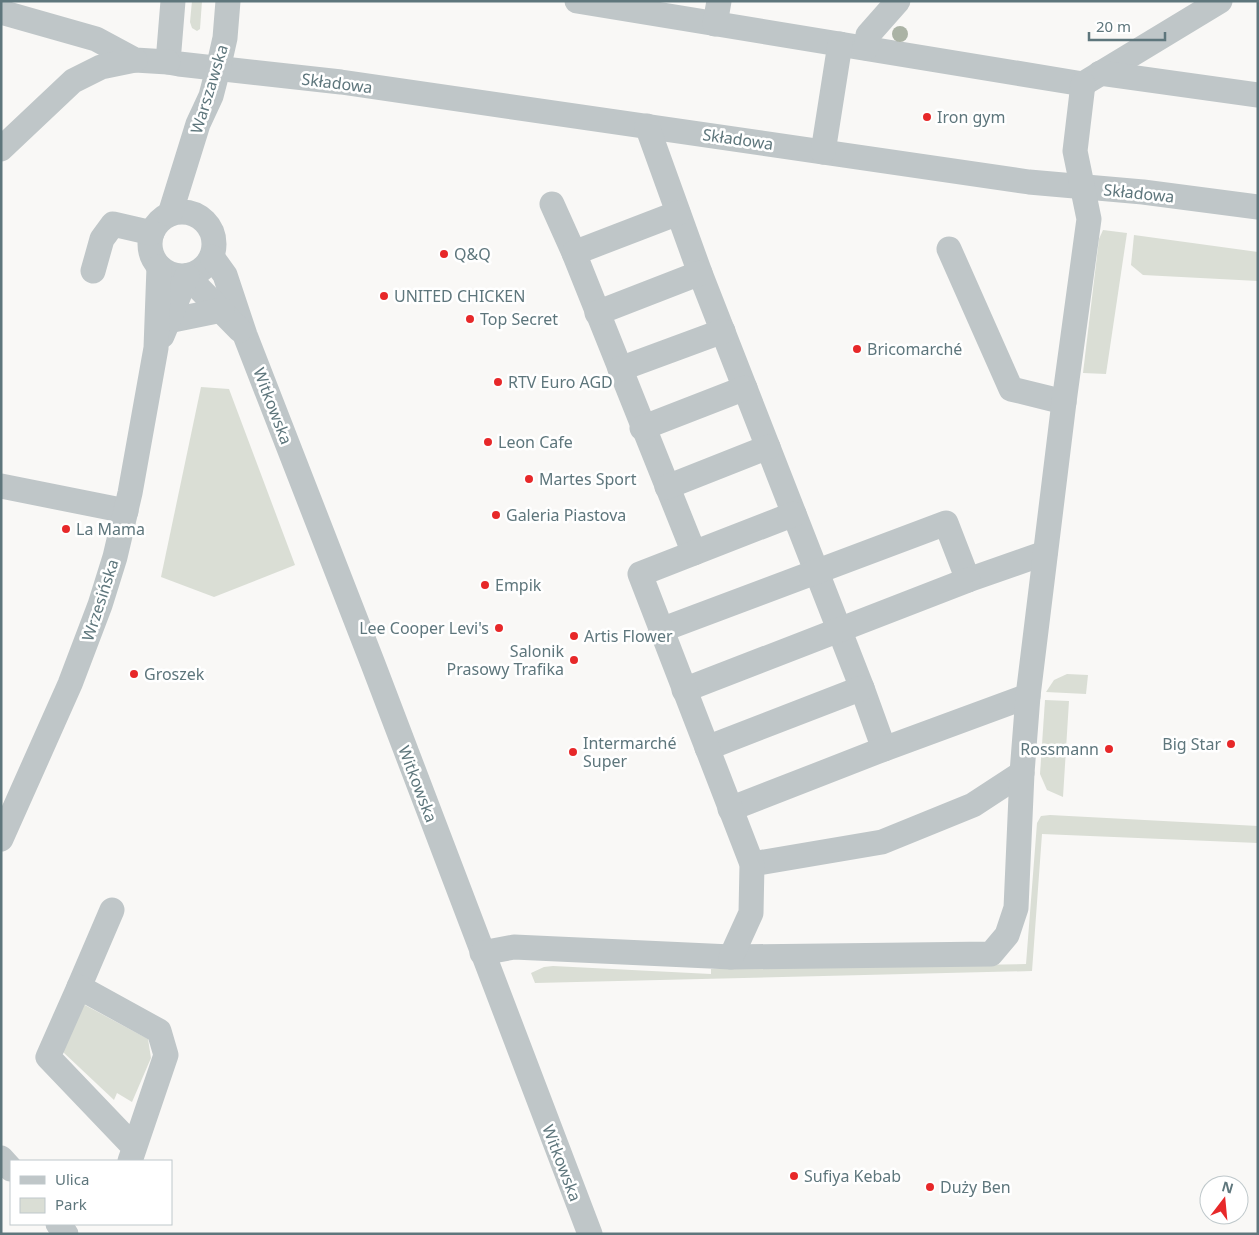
<svg xmlns="http://www.w3.org/2000/svg" width="1259" height="1235" font-family="'Noto Sans',sans-serif">
<style>
.green{fill:#daded5}
.lines{fill:none;stroke-linecap:round;stroke-linejoin:round}
.minor{stroke:#bfc6c8;stroke-width:25}
.tree{fill:#abb3a5}
.poi-dot{fill:#e72829;stroke:#fff;stroke-width:2}
.labels{text-anchor:middle;dominant-baseline:central;stroke-width:5;stroke-linejoin:round;paint-order:stroke}
.street-label{font-size:16px;fill:#5e767c;stroke:#fff}
.poi-label{font-size:16px;fill:#5e767c;stroke:#fff;text-anchor:start}
</style>
<rect width="100%" height="100%" fill="#f9f8f6"/>
<g class="green">
<polygon points="192,1 202,1 200,29 197,31 192,28 190,22"/>
<polygon points="1103,230 1127,233 1106,374 1083,373 1099,239"/>
<polygon points="1134,235 1258,252 1258,281 1143,275 1131,265"/>
<polygon points="201,387 229,389 295,565 214,597 161,577"/>
<polygon points="1067,674 1088,675 1086,694 1046,692 1054,680"/>
<polygon points="1045,700 1069,701 1063,797 1047,790 1040,774"/>
<polygon points="1050,815 1258,826 1258,843 1042,834 1032,971 535,983 531,973 544,967 553,966 711,974 711,969 1026,964 1037,823 1041,816"/>
<polygon points="83,1004 148,1039 151,1058 132,1102 117,1093 114,1100 63,1052"/>
</g>
<g class="lines">
<g class="minor">
<polyline points="173,1 168,62 179,64 341,82 1029,182 1143,192 1258,207"/>
<polyline points="577,1 1083,84 1220,1"/>
<polyline points="1,12 96,39 135,60 168,62"/>
<polyline points="715,24 719,1"/>
<polyline points="866,48 868,35 898,1"/>
<polyline points="1100,73 1258,95"/>
<polyline points="647,126 700,273 862,688 884,749"/>
<polyline points="1,149 73,81 101,67 135,60"/>
<polyline points="823,152 840,44"/>
<polyline points="552,204 574,253 694,553"/>
<circle cx="182" cy="244" r="32"/>
<polyline points="170,214 198,124 211,96 218,69 225,38 228,1"/>
<polyline points="949,249 1011,389 1064,402"/>
<polyline points="574,253 678,213"/>
<polyline points="212,257 225,275 245,335 373,664 590,1234"/>
<polyline points="93,271 102,239 113,224 152,233"/>
<polyline points="187,276 240,330"/>
<polyline points="597,313 700,273"/>
<polyline points="168,321 222,310"/>
<polyline points="162,336 187,276"/>
<polyline points="620,369 723,331"/>
<polyline points="642,428 745,388"/>
<polyline points="1,486 126,511"/>
<polyline points="667,487 768,447"/>
<polyline points="661,630 946,523 968,580 1045,553"/>
<polyline points="684,690 968,580"/>
<polyline points="707,748 862,688"/>
<polyline points="730,809 884,749 1028,696"/>
<polyline points="1,839 70,684 100,605 115,557 130,493 156,348 159,267"/>
<polyline points="752,864 882,842 973,805 1022,773"/>
<polyline points="482,953 514,947 731,957 991,954 1007,935 1016,908 1022,773 1028,696 1064,402 1089,219 1075,151 1083,84"/>
<polyline points="731,957 751,913 752,864 640,574 794,514"/>
<polyline points="79,987 112,910"/>
<polyline points="1,1158 11,1169"/>
<polyline points="130,1161 166,1055 159,1031 79,987 48,1057 134,1147"/>
<polyline points="58,1224 66,1234"/>
</g>
</g>
<circle class="tree" cx="900" cy="34" r="8"/>
<g class="poi-dot">
<circle cx="927" cy="117" r="5"/>
<circle cx="444" cy="254" r="5"/>
<circle cx="384" cy="296" r="5"/>
<circle cx="470" cy="319" r="5"/>
<circle cx="857" cy="349" r="5"/>
<circle cx="498" cy="382" r="5"/>
<circle cx="488" cy="442" r="5"/>
<circle cx="529" cy="479" r="5"/>
<circle cx="496" cy="515" r="5"/>
<circle cx="66" cy="529" r="5"/>
<circle cx="485" cy="585" r="5"/>
<circle cx="499" cy="628" r="5"/>
<circle cx="574" cy="636" r="5"/>
<circle cx="574" cy="660" r="5"/>
<circle cx="134" cy="674" r="5"/>
<circle cx="1231" cy="744" r="5"/>
<circle cx="1109" cy="749" r="5"/>
<circle cx="573" cy="752" r="5"/>
<circle cx="794" cy="1176" r="5"/>
<circle cx="930" cy="1187" r="5"/>
</g>
<g class="labels">
<g class="street-label">
<text transform="translate(337 83) rotate(7)">Składowa</text>
<text transform="translate(209 89) rotate(-73)">Warszawska</text>
<text transform="translate(738 139) rotate(8)">Składowa</text>
<text transform="translate(1139 193) rotate(6)">Składowa</text>
<text transform="translate(273 406) rotate(69)">Witkowska</text>
<text transform="translate(100 600) rotate(-72)">Wrzesińska</text>
<text transform="translate(418 784) rotate(69)">Witkowska</text>
<text transform="translate(562 1163) rotate(69)">Witkowska</text>
</g>
<g class="poi-label">
<text x="937" y="117">Iron gym</text>
<text x="454" y="254">Q&amp;Q</text>
<text x="394" y="296">UNITED CHICKEN</text>
<text x="480" y="319">Top Secret</text>
<text x="867" y="349">Bricomarché</text>
<text x="508" y="382">RTV Euro AGD</text>
<text x="498" y="442">Leon Cafe</text>
<text x="539" y="479">Martes Sport</text>
<text x="506" y="515">Galeria Piastova</text>
<text x="76" y="529">La Mama</text>
<text x="495" y="585">Empik</text>
<text x="489" y="628" text-anchor="end">Lee Cooper Levi's</text>
<text x="584" y="636">Artis Flower</text>
<text x="564" y="651" text-anchor="end">Salonik<tspan x="564" dy="18">Prasowy Trafika</tspan></text>
<text x="144" y="674">Groszek</text>
<text x="583" y="743">Intermarché<tspan x="583" dy="18">Super</tspan></text>
<text x="1221" y="744" text-anchor="end">Big Star</text>
<text x="1099" y="749" text-anchor="end">Rossmann</text>
<text x="804" y="1176">Sufiya Kebab</text>
<text x="940" y="1187">Duży Ben</text>
</g>
</g>
<rect width="1259" height="1235" fill="none" stroke="#5e767c" stroke-width="5"/>
<rect x="10" y="1160" width="162" height="65" fill="#ffffff" stroke="#bfc8cb"/>
<rect x="20" y="1176" width="25" height="8" fill="#bfc6c8" stroke="#bfc8cb"/>
<text x="55" y="1185" font-size="15" fill="#5e767c">Ulica</text>
<rect x="20" y="1198" width="25" height="15" fill="#daded5" stroke="#bfc8cb"/>
<text x="55" y="1210" font-size="15" fill="#5e767c">Park</text>
<g transform="translate(1224 1200) rotate(16)"><circle r="24" fill="#ffffff" stroke="#bfc8cb"/>
<path d="M0-4L9 19L0 12L-9 19Z" fill="#e72829"/>
<text y="-8" font-size="14" font-weight="bold" text-anchor="middle" fill="#5e767c">N</text>
</g>
<path d="M1089 32v8h76v-8" fill="none" stroke="#5e767c" stroke-width="2.5"/>
<text x="1096" y="32" font-size="15" fill="#5e767c" stroke="#ffffff" stroke-width="4" paint-order="stroke">20 m</text>
</svg>
